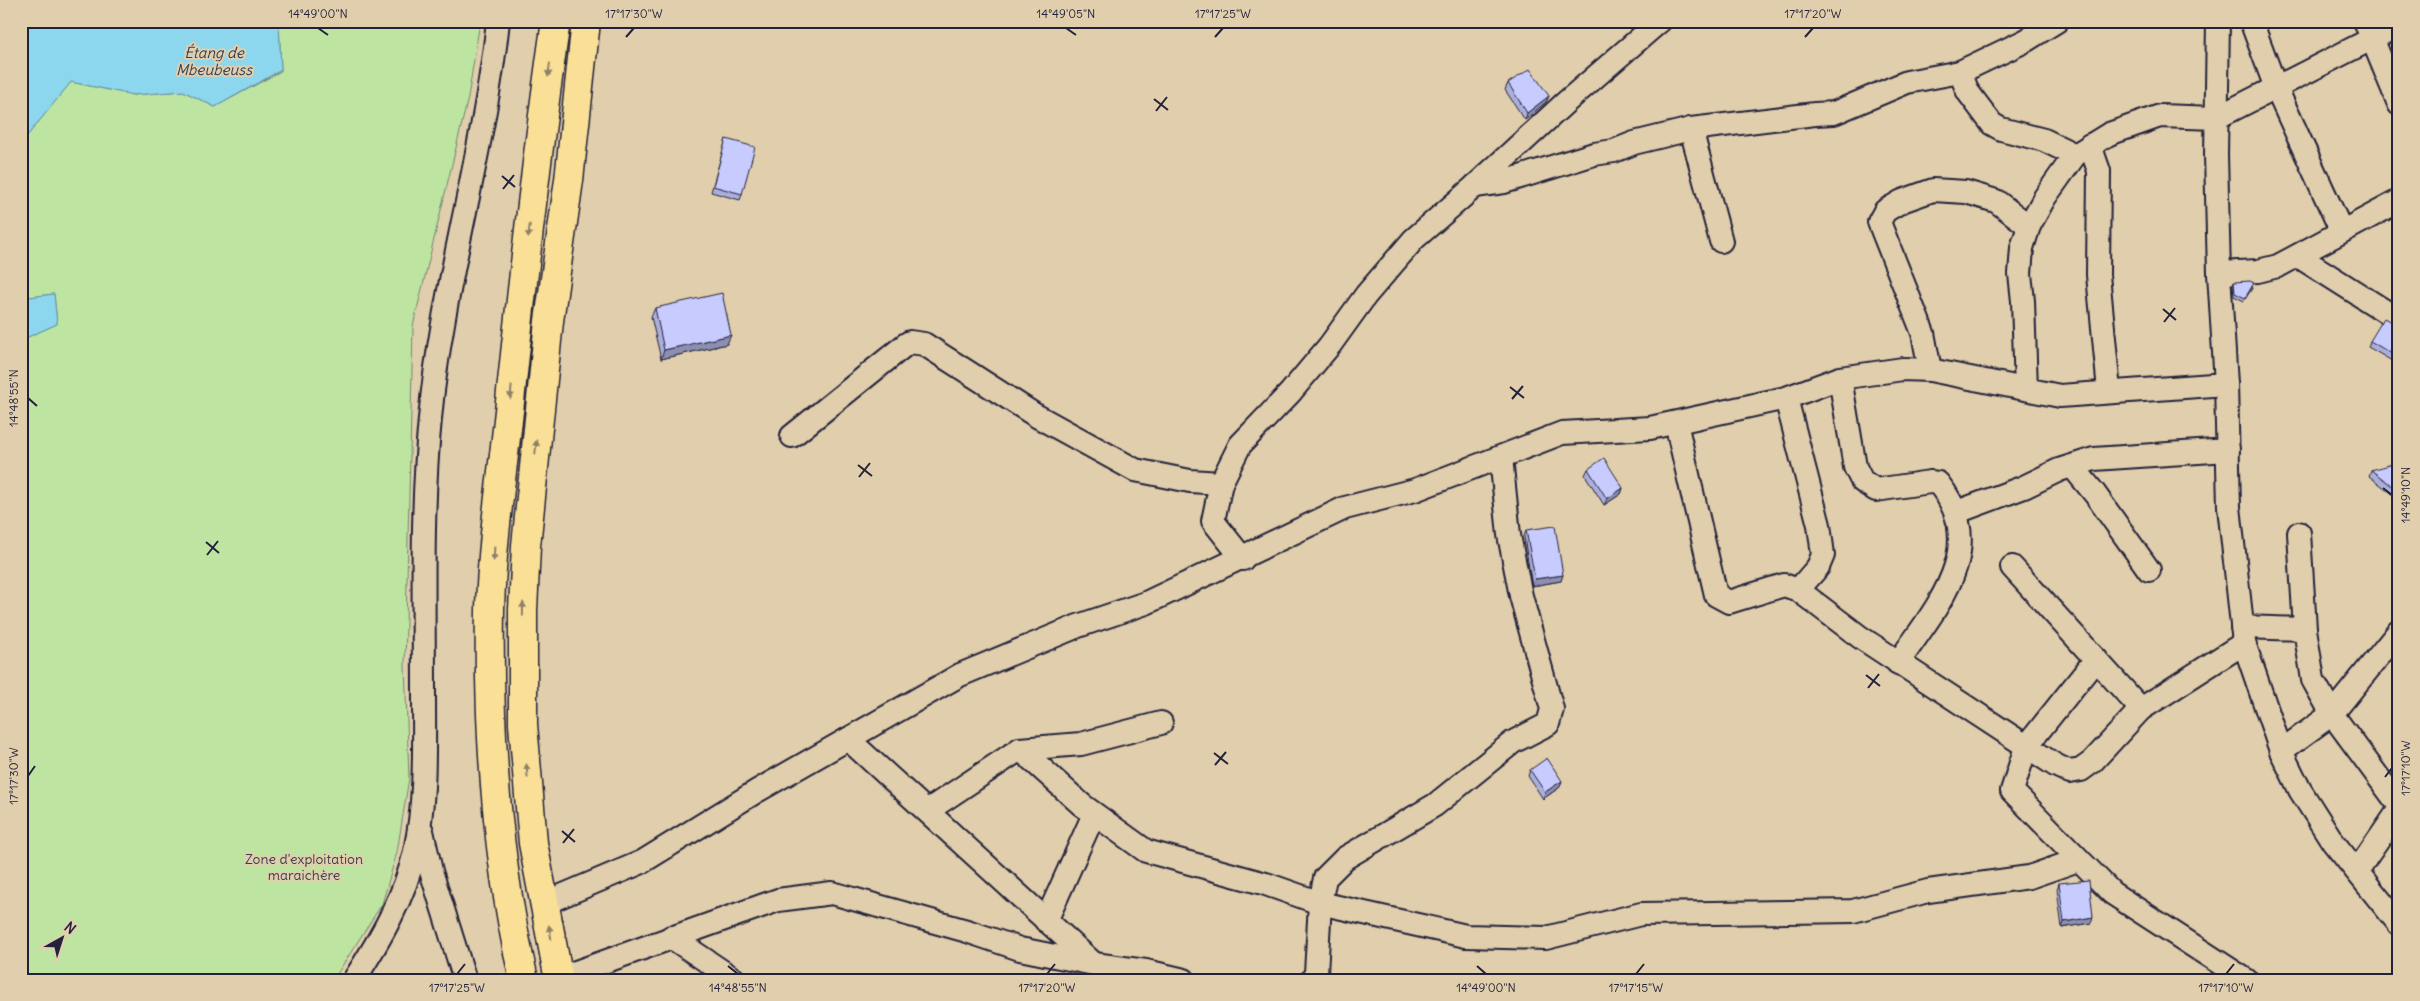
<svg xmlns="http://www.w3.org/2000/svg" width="2420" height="1001" font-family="Delius,sans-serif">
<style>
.green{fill:#bde5a1;stroke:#70846e}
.water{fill:#8dd7ee;stroke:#628fa6}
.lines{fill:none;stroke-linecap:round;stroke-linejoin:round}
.minor-casing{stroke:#22223b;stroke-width:26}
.highway-casing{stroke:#22223b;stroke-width:31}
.minor{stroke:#e1ceac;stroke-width:22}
.highway{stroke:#fadf96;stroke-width:28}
.wall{fill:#acafda;stroke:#22223b}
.shaded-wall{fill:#8c8eb2;stroke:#22223b}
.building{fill:#c8cbfe;stroke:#22223b}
.oneway{fill:#8e8068}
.ticks{fill:none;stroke:#22223b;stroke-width:2}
.labels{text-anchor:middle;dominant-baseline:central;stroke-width:4;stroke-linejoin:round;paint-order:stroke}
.park-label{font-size:14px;fill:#393f4a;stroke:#e1ceac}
.water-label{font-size:15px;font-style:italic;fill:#323d56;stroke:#e1ceac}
.neatline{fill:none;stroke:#22223b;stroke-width:2}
.ticks-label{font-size:12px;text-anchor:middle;fill:#22223b}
</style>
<rect width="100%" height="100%" fill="#e1ceac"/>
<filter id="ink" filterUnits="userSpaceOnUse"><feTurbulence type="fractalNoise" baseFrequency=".02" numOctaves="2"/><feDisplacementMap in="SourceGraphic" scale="10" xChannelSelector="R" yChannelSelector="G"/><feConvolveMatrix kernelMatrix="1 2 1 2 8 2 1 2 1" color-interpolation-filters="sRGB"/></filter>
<g filter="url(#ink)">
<polygon class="green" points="279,21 480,21 468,98 413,326 405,666 409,778 397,852 382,904 333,980 21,980 21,340 57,324 54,294 21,298 21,133 27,136 71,82 133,95 183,91 215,107 281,71"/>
<g class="water">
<polygon points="21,21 279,21 281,70 215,107 183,91 133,95 71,82 27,136 21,133"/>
<polygon points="54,294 57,324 21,340 21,298"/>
</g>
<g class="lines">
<g class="minor-casing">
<g id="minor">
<polyline points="2218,21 2216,155 2219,273 2226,384 2229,507 2244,643 2281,751 2300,790 2333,842 2399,924"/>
<polyline points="2251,21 2276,88 2341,230"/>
<polyline points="2365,21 2399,104"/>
<polyline points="1960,72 1968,92 1992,124 2001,129 2044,140 2075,155"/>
<polyline points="1691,129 1721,241"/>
<polyline points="2090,145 2099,171 2098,275 2109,391"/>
<polyline points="1475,186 1504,182 1594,154 1614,151 1634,143 1691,129 1815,114 1834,113 1907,82 1960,72 2025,41 2057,21"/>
<polyline points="2298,256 2399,320"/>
<polyline points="2219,273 2258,271 2278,266 2399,201"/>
<polyline points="1930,370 1923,333 1879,222 1885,211 1902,201 1933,190 1966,192 1996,201 2029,226"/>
<path d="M 1840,378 L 1855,467 L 1862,481 L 1876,490 L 1930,482 L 1938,483 C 1991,548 1936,607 1898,663"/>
<polyline points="2026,389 2023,301 2020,274 2022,248 2029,226 2045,197 2075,155 2109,134 2160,116 2216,118 2399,25"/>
<polyline points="1786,398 1819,525 1823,555 1818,567 1798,590"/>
<polyline points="1676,423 1716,595 1729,602 1784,585 1798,590 1860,637 2055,765 2070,772 2081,770 2092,762 2141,709 2244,643"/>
<polyline points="792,436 905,345 910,342 924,344 1035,415 1135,470 1190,481 1221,483"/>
<polyline points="2073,467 2095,494 2149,570"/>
<polyline points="1957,512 2024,487 2059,470 2094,459 2228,450"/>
<polyline points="2299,533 2305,629 2313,680 2332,714 2399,805"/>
<polyline points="1243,559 1213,521 1221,483 1240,445 1290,393 1330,345 1366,295 1414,239 1475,186 1565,103 1660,21"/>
<polyline points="2012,567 2141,709"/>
<polyline points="2242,627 2305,629"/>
<polyline points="2096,659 2026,747 2012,791 2112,893 2246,980"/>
<polyline points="849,740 1092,962"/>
<polyline points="1020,749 1082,805 1146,851 1266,884 1320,903 1466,936 1546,938 1641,914 1853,911 1928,891 2029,877 2078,860"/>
<polyline points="2281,751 2332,714 2399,631"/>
<polyline points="927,811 1020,749 1081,744 1161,723"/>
<polyline points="422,831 431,871 465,980"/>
<polyline points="2357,871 2399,810"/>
<polyline points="545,903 642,862 757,791 960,675 1078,626 1146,603 1345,508 1415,490 1562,433 1650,428 1786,398 1840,378 1903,369 1930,370 2060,396 2226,384"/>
<polyline points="1046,921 1094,814"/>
<polyline points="671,937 735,980"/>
<polyline points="559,978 778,900 832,893 967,931 1020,949 1094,964 1146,971 1184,980"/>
<path d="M 354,980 C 379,941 405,897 415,851 C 426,800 424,746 424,694 C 424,603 421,510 430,419 C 442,285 484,155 498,21"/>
<polyline points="1312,980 1316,973 1320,903 1325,878 1345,858 1435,805 1513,742 1548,724 1552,709 1521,596 1509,535 1501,457"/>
</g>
</g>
<g class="highway-casing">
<g id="highway">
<path d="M 524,980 C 496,859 488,733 490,609 C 492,536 504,464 511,392 C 524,268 538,144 556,21"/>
<polyline points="559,980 533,843 523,724 523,610 526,546 549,321 569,180 586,21"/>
</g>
</g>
<use href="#minor" class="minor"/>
<use href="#highway" class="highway"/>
</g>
<g class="wall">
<polygon points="1508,83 1549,96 1546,102 1525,120 1505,90"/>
<polygon points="726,139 742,194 740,200 711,192"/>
<polygon points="2234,282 2253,287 2244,301 2234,296 2233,285"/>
<polygon points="655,308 727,344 661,359 651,317"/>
<polygon points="2399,326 2399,365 2368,347 2370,341"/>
<polygon points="2399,460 2399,499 2369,476 2371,470 2397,463"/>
<polygon points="1588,469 1623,488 1621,494 1604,505 1585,475"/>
<polygon points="1526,530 1561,581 1532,586 1524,537"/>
<polygon points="1530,770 1560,787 1543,799 1528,776"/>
<polygon points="2059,883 2093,917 2091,923 2062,928 2057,889"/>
</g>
<g class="shaded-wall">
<polygon points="1549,96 1546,102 1525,120 1527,113"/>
<polygon points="731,335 727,344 661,359 664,350"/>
<polygon points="1623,488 1621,494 1604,505 1607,499"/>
<polygon points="1563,575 1561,581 1532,586 1535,579"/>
<polygon points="1562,781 1560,787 1543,799 1545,792"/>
<polygon points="2093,917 2091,923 2062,928 2064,922"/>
</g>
<g class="building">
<polygon points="1530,69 1549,96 1527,113 1508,83"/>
<polygon points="726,139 755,147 742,194 713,186"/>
<polygon points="2250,281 2254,283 2245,298 2235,293 2234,282"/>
<polygon points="722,293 731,335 664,350 655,308"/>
<polygon points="2384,318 2399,326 2399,358 2370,341"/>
<polygon points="1604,458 1623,488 1607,499 1588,469"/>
<polygon points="2399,460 2399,491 2371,470 2397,463"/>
<polygon points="1555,526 1563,575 1535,579 1526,530"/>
<polygon points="1547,758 1562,781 1545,792 1530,770"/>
<polygon points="2089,880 2093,917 2064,922 2059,883"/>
</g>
<defs><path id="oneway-solid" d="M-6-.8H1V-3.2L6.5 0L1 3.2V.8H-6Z" transform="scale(1.25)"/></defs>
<g class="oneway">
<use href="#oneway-solid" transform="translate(549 70) rotate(98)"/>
<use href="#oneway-solid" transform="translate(529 231) rotate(96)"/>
<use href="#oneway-solid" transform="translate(511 392) rotate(96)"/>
<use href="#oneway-solid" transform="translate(536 447) rotate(-84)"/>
<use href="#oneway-solid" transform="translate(494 554) rotate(93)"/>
<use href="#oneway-solid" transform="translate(523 609) rotate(-89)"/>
<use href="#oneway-solid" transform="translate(527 771) rotate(-95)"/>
<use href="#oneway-solid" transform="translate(550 932) rotate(-100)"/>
</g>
</g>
<path class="ticks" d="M 318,28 L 328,35M 1066,28 L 1076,35M 626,37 L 634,28M 1215,37 L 1223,28M 1805,37 L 1813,28M 1154,99 L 1168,110M 1156,111 L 1167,97M 502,176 L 515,187M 503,189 L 514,175M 2163,309 L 2176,320M 2164,322 L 2175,308M 1510,387 L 1524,398M 28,398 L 37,406M 1512,399 L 1523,386M 858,465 L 872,476M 859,477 L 870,463M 2383,488 L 2392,495M 206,542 L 219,553M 207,555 L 218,541M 1866,675 L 1880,686M 1868,688 L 1879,674M 1214,753 L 1228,764M 1215,765 L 1226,752M 28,776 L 35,766M 2385,777 L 2392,768M 562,831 L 575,842M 563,843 L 574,829M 728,966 L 738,974M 1477,966 L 1486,974M 457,974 L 465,964M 1047,974 L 1055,964M 1636,974 L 1644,964M 2226,974 L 2234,964"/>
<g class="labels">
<g class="park-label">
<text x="304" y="859">Zone d'exploitation<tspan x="304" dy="16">maraichère</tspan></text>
</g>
<g class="water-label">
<text x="214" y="52">Étang de<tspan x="214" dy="17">Mbeubeuss</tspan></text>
</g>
</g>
<rect width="2420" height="1001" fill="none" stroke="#e1ceac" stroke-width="55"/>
<g transform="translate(62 938) rotate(39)" stroke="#e1ceac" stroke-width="4" paint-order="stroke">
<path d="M0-4L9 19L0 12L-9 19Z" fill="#22223b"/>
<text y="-8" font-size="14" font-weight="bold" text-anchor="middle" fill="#22223b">N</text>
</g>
<rect x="28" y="28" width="2364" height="946" class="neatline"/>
<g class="ticks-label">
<text x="318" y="18">14°49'00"N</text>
<text x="634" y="18">17°17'30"W</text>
<text x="1066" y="18">14°49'05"N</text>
<text x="1223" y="18">17°17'25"W</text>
<text x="1813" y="18">17°17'20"W</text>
<text transform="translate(14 398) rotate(-90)" y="4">14°48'55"N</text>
<text transform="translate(2406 495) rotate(-90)" y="4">14°49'10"N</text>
<text transform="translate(2406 768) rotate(-90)" y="4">17°17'10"W</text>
<text transform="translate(14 776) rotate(-90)" y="4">17°17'30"W</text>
<text x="457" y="992">17°17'25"W</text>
<text x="738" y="992">14°48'55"N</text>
<text x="1047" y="992">17°17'20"W</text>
<text x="1486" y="992">14°49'00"N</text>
<text x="1636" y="992">17°17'15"W</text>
<text x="2226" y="992">17°17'10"W</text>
</g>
</svg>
